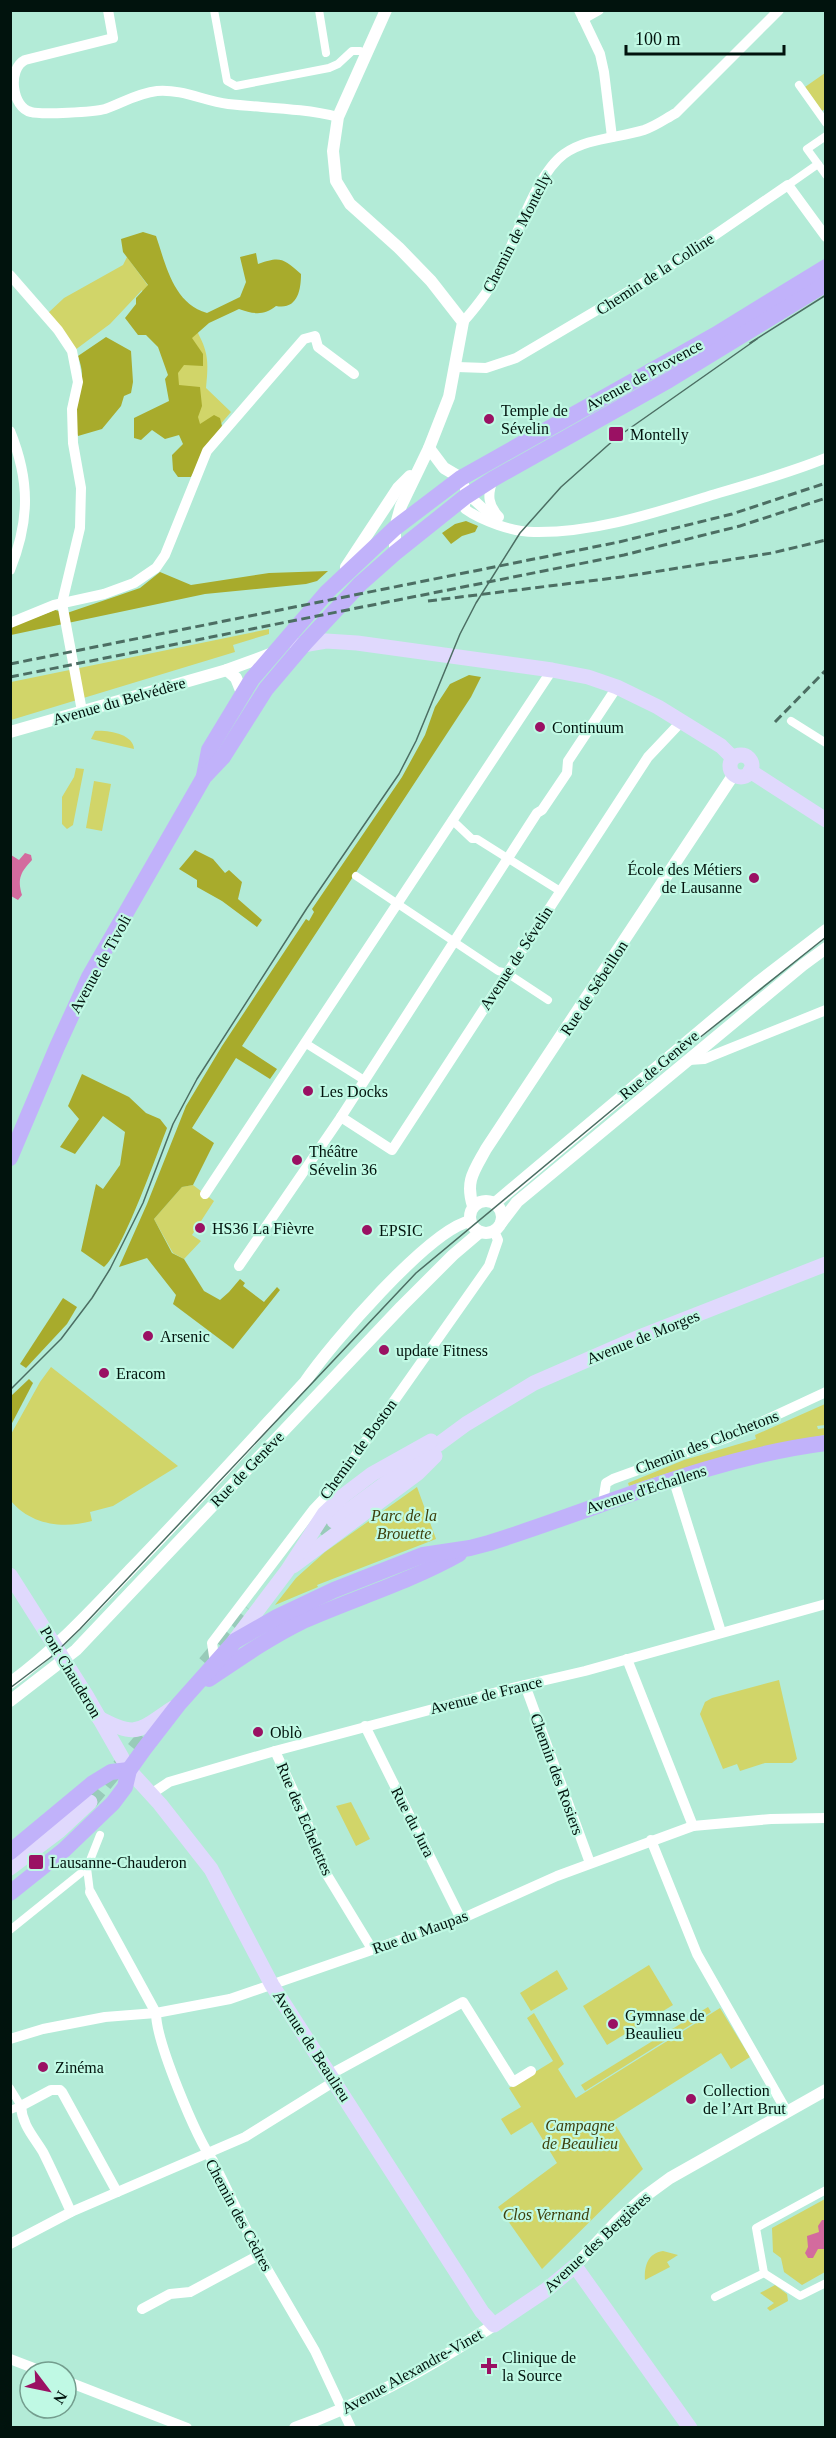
<svg xmlns="http://www.w3.org/2000/svg" width="836" height="2438" font-family="'Times New Roman',serif">
<style>
.green{fill:#d1d569}
.forest{fill:#a8ab2c}
.water{fill:#d36b9e}
.lines{fill:none;stroke-linecap:round;stroke-linejoin:round}
.secondary-tunnel{stroke:#98cbb9;stroke-width:15;stroke-dasharray:15 8;stroke-linecap:butt}
.pedestrian{stroke:#fff;stroke-width:8}
.minor{stroke:#fff;stroke-width:10}
.tertiary{stroke:#fff;stroke-width:12}
.secondary{stroke:#e0d9fd;stroke-width:15}
.primary{stroke:#c1b2fa;stroke-width:16}
.tram{stroke:#4c6e63;stroke-width:1.5}
.rail{stroke:#4c6e63;stroke-width:3;stroke-dasharray:9 4.5;stroke-linecap:butt}
.poi-dot{fill:#9a1163;stroke:#c0f9e4;stroke-width:2}
.labels{text-anchor:middle;dominant-baseline:central;stroke-width:4.5;stroke-linejoin:round;paint-order:stroke}
.street-label{font-size:16px;fill:#01130d;stroke:#c0f9e4}
.poi-label{font-size:16px;fill:#01130d;stroke:#c0f9e4;text-anchor:start}
.park-label{font-size:16px;font-style:italic;fill:#3d3f0c;stroke:#c0f9e4}
</style>
<rect width="100%" height="100%" fill="#b3ebd7"/>
<g class="green">
<polygon points="825,73 825,109 822,111 805,87"/>
<path d="M 127,257 L 165,309 L 190,318 C 206,348 210,353 206,388 L 231,412 L 206,441 L 172,375 L 142,290 L 110,324 L 75,350 L 47,314 L 64,298 L 123,265 Z"/>
<polygon points="269,629 269,634 233,645 235,652 11,720 11,682"/>
<path d="M 95,731 C 108,730 133,734 134,749 L 91,739 Z"/>
<polygon points="76,768 84,769 73,825 67,829 62,824 62,797 74,777"/>
<polygon points="94,781 111,784 102,831 86,828"/>
<polygon points="193,1185 214,1201 192,1235 201,1241 184,1259 173,1253 154,1219 182,1187"/>
<path d="M 51,1367 L 178,1466 L 113,1506 L 90,1512 L 92,1521 C 63,1529 31,1525 11,1501 L 10,1436 L 40,1382 Z"/>
<path d="M 825,1404 L 825,1425 L 817,1426 L 818,1429 L 825,1428 L 825,1435 C 758,1448 693,1463 629,1486 L 628,1483 L 684,1460 L 756,1439 L 755,1435 Z"/>
<polygon points="417,1487 436,1539 317,1585 318,1587 275,1605 296,1578 325,1552"/>
<polygon points="779,1680 797,1759 792,1763 765,1763 740,1771 737,1764 723,1769 700,1714 705,1702 712,1698"/>
<polygon points="351,1802 370,1839 356,1846 336,1806"/>
<polygon points="649,1965 673,2005 607,2045 583,2006"/>
<polygon points="557,1970 568,1989 531,2011 520,1993"/>
<polygon points="708,2007 711,2012 585,2091 581,2085"/>
<polygon points="720,2008 750,2057 731,2069 721,2053 613,2121 643,2169 542,2269 498,2207 557,2163 532,2122 511,2135 501,2119 521,2107 509,2088 553,2061 527,2018 534,2013 564,2064 558,2069 576,2098"/>
<polygon points="825,2199 825,2272 802,2285 784,2272 781,2258 773,2252 772,2228"/>
<path d="M 663,2251 L 678,2255 L 667,2262 L 670,2267 L 645,2280 C 644,2266 648,2253 663,2251 Z"/>
<polygon points="775,2285 787,2294 788,2301 770,2311 767,2308 774,2303 760,2293"/>
</g>
<g class="forest">
<path d="M 143,232 L 156,236 C 166,265 173,303 207,313 L 240,297 L 246,282 L 240,257 L 256,253 L 258,264 C 280,256 283,258 301,274 C 301,291 297,310 276,306 C 264,316 253,314 239,309 L 209,323 L 192,338 L 203,354 L 203,366 L 184,365 L 178,373 L 179,385 L 200,387 L 202,406 L 198,417 L 200,424 L 214,415 L 220,418 L 222,426 L 191,477 L 178,477 L 173,470 L 172,455 L 183,444 L 179,435 L 165,439 L 152,430 L 141,440 L 134,438 L 134,418 L 169,401 L 165,379 L 168,375 L 158,347 L 146,335 L 138,335 L 125,318 L 136,304 L 136,298 L 148,285 L 123,252 L 121,239 Z"/>
<path d="M 106,337 L 131,351 L 133,382 L 131,393 L 124,396 L 121,406 L 102,429 L 78,436 C 68,416 82,395 82,375 C 82,369 80,362 78,356 Z"/>
<polygon points="466,521 478,526 475,532 462,536 451,544 442,533 455,524"/>
<polygon points="328,571 317,581 306,584 205,594 11,635 11,627 55,610 67,613 114,597 140,588 160,572 191,585 269,573"/>
<polygon points="469,675 481,677 471,697 242,1046 277,1069 270,1079 236,1058 192,1128 214,1143 193,1185 182,1187 154,1219 172,1253 184,1259 204,1291 220,1300 229,1292 240,1279 245,1283 243,1286 264,1302 277,1287 280,1290 233,1349 173,1304 176,1295 147,1258 119,1267 147,1204 186,1106 222,1046 306,919 309,921 314,912 312,909 402,777 425,735 435,707 450,684"/>
<polygon points="195,850 213,859 225,873 229,870 242,882 238,899 262,920 257,927 222,901 197,887 197,880 179,869"/>
<path d="M 82,1074 L 129,1097 L 146,1113 L 160,1119 L 167,1128 C 157,1154 122,1253 104,1267 L 81,1251 L 96,1184 L 103,1189 L 120,1165 L 125,1132 L 103,1116 L 75,1154 L 60,1147 L 79,1119 L 68,1106 Z"/>
<polygon points="63,1298 77,1307 67,1324 26,1368 20,1364"/>
<polygon points="29,1379 33,1383 11,1425 11,1396"/>
</g>
<g class="water">
<path d="M 25,853 L 31,855 L 32,860 C 21,872 17,878 22,895 L 18,900 L 11,896 L 11,855 L 19,860 Z"/>
<polygon points="822,2220 825,2220 825,2249 818,2249 813,2258 808,2258 805,2253 808,2247 807,2236 819,2232 818,2226"/>
</g>
<g class="lines">
<g class="secondary-tunnel">
<polyline points="304,1550 334,1521"/>
<polyline points="205,1663 250,1610"/>
<polyline points="90,1802 146,1734"/>
</g>
<g class="pedestrian">
<polyline points="214,10 227,81 236,86 329,68 338,64 352,51 360,51"/>
<polyline points="319,10 326,53"/>
<polyline points="799,85 826,123"/>
<polyline points="818,164 826,175"/>
<polyline points="788,185 818,164 807,149 826,136"/>
<polyline points="791,721 826,743"/>
<polyline points="452,820 472,839 477,839 560,891"/>
<polyline points="356,876 498,971 507,973 548,1000"/>
<polyline points="305,1043 364,1080"/>
<polyline points="90,1892 87,1868 100,1835"/>
<polyline points="10,1930 87,1868"/>
<polyline points="10,2088 21,2106 10,2110"/>
<polyline points="764,2273 800,2296 826,2283"/>
<polyline points="715,2297 764,2273 756,2228 826,2190"/>
</g>
<g class="minor">
<path d="M 108,10 L 113,38 L 25,60 C 7,69 12,108 31,112 C 41,115 95,112 105,109 C 122,103 138,93 157,91 C 183,89 204,101 228,104 C 265,108 302,108 338,117"/>
<polyline points="579,10 600,54 604,72 612,137"/>
<polyline points="583,19 599,10"/>
<polyline points="10,275 58,330 72,351 78,382 72,409 73,443 81,488 80,528 62,603 82,711"/>
<path d="M 463,322 C 477,306 490,290 500,270 C 517,238 536,174 564,154 C 586,138 618,138 644,130 C 656,126 665,119 676,113 L 779,10"/>
<polyline points="457,367 486,368 516,358 658,274 788,185 826,237"/>
<path d="M 10,431 C 30,480 30,521 10,570"/>
<path d="M 461,478 L 465,487 L 465,509 C 482,521 513,532 534,532 C 595,533 654,513 712,495 C 750,484 789,473 826,458"/>
<path d="M 493,480 C 487,495 488,505 499,517"/>
<polyline points="461,497 474,500 497,521"/>
<polyline points="10,623 54,605 104,594 134,583 156,568 165,555 207,451 304,339 315,336 318,347 354,374"/>
<polyline points="689,1060 704,1059 826,1010"/>
<polyline points="341,1117 392,1150 648,757 682,721"/>
<polyline points="205,1194 552,670"/>
<polyline points="239,1266 341,1117 537,813 542,810 567,773 568,761 617,687"/>
<polyline points="673,1478 721,1632"/>
<polyline points="603,1502 606,1483 613,1479 729,1437 826,1392"/>
<polyline points="627,1659 693,1826"/>
<polyline points="215,1663 212,1643 313,1510 330,1492 489,1266 498,1240 494,1231"/>
<polyline points="525,1685 590,1863"/>
<polyline points="365,1726 461,1919"/>
<polyline points="275,1751 304,1814 324,1870 372,1949"/>
<polyline points="151,1794 169,1782 275,1751 516,1687 585,1671 826,1604"/>
<polyline points="651,1840 697,1954 787,2112"/>
<polyline points="90,1892 156,2013"/>
<path d="M 156,2013 C 156,2042 196,2137 213,2161 L 259,2255 L 315,2351 L 351,2428"/>
<polyline points="10,2039 43,2029 105,2017 156,2013 230,1999 461,1919 557,1876 693,1826 771,1819 826,1818"/>
<polyline points="331,2074 463,2002 513,2082 531,2071"/>
<path d="M 71,2212 C 62,2192 53,2172 43,2152 C 34,2137 22,2125 21,2106 L 51,2090 L 60,2090 L 62,2092 L 117,2192"/>
<polyline points="10,2244 71,2212 245,2137 335,2081"/>
<polyline points="142,2309 170,2294 190,2292 259,2255"/>
<polyline points="10,2359 44,2372"/>
<polyline points="66,2381 187,2428"/>
</g>
<g class="tertiary">
<polyline points="386,10 338,117 333,151 336,181 350,204 399,248 431,281 463,322 449,397 429,448 401,506 395,528 395,553"/>
<polyline points="429,448 444,468 461,478"/>
<polyline points="346,567 398,488 410,476"/>
<polyline points="227,670 236,678 242,693"/>
<polyline points="10,732 227,670 273,653"/>
<circle cx="486" cy="1217" r="16"/>
<polyline points="495,1203 757,983 826,930"/>
<path d="M 473,1206 C 465,1181 474,1171 486,1149 L 734,774"/>
<polyline points="501,1223 517,1202 803,965 826,948"/>
<path d="M 10,1683 C 55,1650 92,1610 130,1570 C 190,1508 247,1445 305,1382 C 330,1345 429,1230 470,1221"/>
<polyline points="10,1701 76,1650 401,1307 453,1255 480,1232"/>
<polyline points="575,2266 618,2220 644,2197 670,2178 826,2090"/>
<path d="M 295,2428 C 365,2403 432,2366 494,2325"/>
</g>
<g class="secondary">
<polyline points="297,646 326,641 357,643 552,670 588,677 617,687 658,707 721,746 733,758"/>
<circle cx="741" cy="766" r="11"/>
<polyline points="750,771 826,820"/>
<polyline points="334,1521 466,1424 534,1383 642,1336 826,1264"/>
<polyline points="293,1566 418,1473 435,1456"/>
<polyline points="10,1575 86,1695 129,1770 160,1804 211,1869 272,1985 482,2312 494,2325 546,2290 575,2266 690,2428"/>
<polyline points="235,1640 287,1571 324,1514 343,1496 372,1474 431,1441"/>
<path d="M 99,1718 C 138,1739 139,1730 173,1708"/>
<polyline points="10,1868 59,1831 90,1802"/>
</g>
<g class="primary">
<polyline points="204,776 209,750 252,679 327,592 395,528 461,478 715,335 826,267"/>
<polyline points="10,1158 57,1047 89,977 204,777 223,757 266,689 305,643 360,584 395,553 465,497 493,479 669,380 826,284"/>
<path d="M 209,1679 C 240,1658 270,1637 303,1621 C 355,1598 409,1582 459,1554"/>
<polyline points="10,1852 93,1783 111,1772 129,1770"/>
<path d="M 10,1893 L 64,1850 L 113,1803 L 125,1787 L 129,1770 L 144,1749 L 178,1705 L 235,1641 L 277,1617 L 334,1590 L 423,1555 L 470,1548 L 489,1543 C 601,1508 708,1458 826,1443"/>
</g>
<g class="tram">
<polyline points="750,343 826,295"/>
<polyline points="10,1390 61,1339 92,1298 110,1269 143,1203 173,1124 197,1079 307,908 399,774 416,741 460,634 476,603 520,533 561,487 616,438 757,339"/>
<polyline points="10,1688 51,1657 80,1629 416,1273 683,1051 826,937"/>
</g>
<g class="rail">
<polyline points="428,601 622,577 772,553 826,540"/>
<polyline points="10,664 619,542 732,514 826,483"/>
<polyline points="10,677 624,555 740,526 826,498"/>
<polyline points="775,722 826,670"/>
</g>
</g>
<g class="poi-dot">
<circle cx="489" cy="419" r="6"/>
<rect x="608" y="426" width="16" height="16" rx="3"/>
<circle cx="540" cy="727" r="6"/>
<circle cx="754" cy="878" r="6"/>
<circle cx="308" cy="1091" r="6"/>
<circle cx="297" cy="1160" r="6"/>
<circle cx="200" cy="1228" r="6"/>
<circle cx="367" cy="1230" r="6"/>
<circle cx="148" cy="1336" r="6"/>
<circle cx="384" cy="1350" r="6"/>
<circle cx="104" cy="1373" r="6"/>
<circle cx="258" cy="1732" r="6"/>
<rect x="28" y="1854" width="16" height="16" rx="3"/>
<circle cx="613" cy="2024" r="6"/>
<circle cx="43" cy="2067" r="6"/>
<circle cx="691" cy="2099" r="6"/>
<path d="M486 2357h6v6h6v6h-6v6h-6v-6h-6v-6h6z"/>
</g>
<g class="labels">
<g class="street-label">
<text transform="translate(517 232) rotate(-63)">Chemin de Montelly</text>
<text transform="translate(655 274) rotate(-33)">Chemin de la Colline</text>
<text transform="translate(644 375) rotate(-29)">Avenue de Provence</text>
<text transform="translate(119 701) rotate(-16)">Avenue du Belvédère</text>
<text transform="translate(516 958) rotate(-57)">Avenue de Sévelin</text>
<text transform="translate(100 964) rotate(-61)">Avenue de Tivoli</text>
<text transform="translate(594 988) rotate(-57)">Rue de Sébeillon</text>
<text transform="translate(659 1065) rotate(-40)">Rue de Genève</text>
<text transform="translate(643 1337) rotate(-22)">Avenue de Morges</text>
<text transform="translate(707 1442) rotate(-21)">Chemin des Clochetons</text>
<text transform="translate(358 1449) rotate(-54)">Chemin de Boston</text>
<text transform="translate(247 1469) rotate(-46)">Rue de Genève</text>
<text transform="translate(646 1489) rotate(-18)">Avenue d'Echallens</text>
<text transform="translate(71 1672) rotate(59)">Pont Chauderon</text>
<text transform="translate(486 1695) rotate(-14)">Avenue de France</text>
<text transform="translate(557 1774) rotate(70)">Chemin des Rosiers</text>
<text transform="translate(305 1819) rotate(67)">Rue des Echelettes</text>
<text transform="translate(413 1822) rotate(63)">Rue du Jura</text>
<text transform="translate(420 1932) rotate(-20)">Rue du Maupas</text>
<text transform="translate(312 2046) rotate(57)">Avenue de Beaulieu</text>
<text transform="translate(239 2215) rotate(62)">Chemin des Cèdres</text>
<text transform="translate(597 2242) rotate(-43)">Avenue des Bergières</text>
<text transform="translate(412 2371) rotate(-29)">Avenue Alexandre-Vinet</text>
</g>
<g class="poi-label">
<text x="501" y="410">Temple de<tspan x="501" dy="18">Sévelin</tspan></text>
<text x="630" y="434">Montelly</text>
<text x="552" y="727">Continuum</text>
<text x="742" y="869" text-anchor="end">École des Métiers<tspan x="742" dy="18">de Lausanne</tspan></text>
<text x="320" y="1091">Les Docks</text>
<text x="309" y="1151">Théâtre<tspan x="309" dy="18">Sévelin 36</tspan></text>
<text x="212" y="1228">HS36 La Fièvre</text>
<text x="379" y="1230">EPSIC</text>
<text x="160" y="1336">Arsenic</text>
<text x="396" y="1350">update Fitness</text>
<text x="116" y="1373">Eracom</text>
<text x="270" y="1732">Oblò</text>
<text x="50" y="1862">Lausanne-Chauderon</text>
<text x="625" y="2015">Gymnase de<tspan x="625" dy="18">Beaulieu</tspan></text>
<text x="55" y="2067">Zinéma</text>
<text x="703" y="2090">Collection<tspan x="703" dy="18">de l’Art Brut</tspan></text>
<text x="502" y="2357">Clinique de<tspan x="502" dy="18">la Source</tspan></text>
</g>
<g class="park-label">
<text x="404" y="1515">Parc de la<tspan x="404" dy="18">Brouette</tspan></text>
<text x="580" y="2125">Campagne<tspan x="580" dy="18">de Beaulieu</tspan></text>
<text x="546" y="2214">Clos Vernand</text>
</g>
</g>
<rect width="836" height="2438" fill="none" stroke="#01130d" stroke-width="24"/>
<g transform="translate(48 2390) rotate(122)"><circle r="28" fill="#c0f9e4" stroke="#749d8e" stroke-width="1.5"/>
<path d="M0-4.5L10 22L0 15L-10 22Z" fill="#9a1163"/>
<text y="-9" font-size="16" font-weight="bold" text-anchor="middle" fill="#01130d">N</text>
</g>
<path d="M626 45v9h158v-9" fill="none" stroke="#01130d" stroke-width="3"/>
<text x="635" y="45" font-size="18" fill="#01130d" stroke="#c0f9e4" stroke-width="4.5" paint-order="stroke">100 m</text>
</svg>
